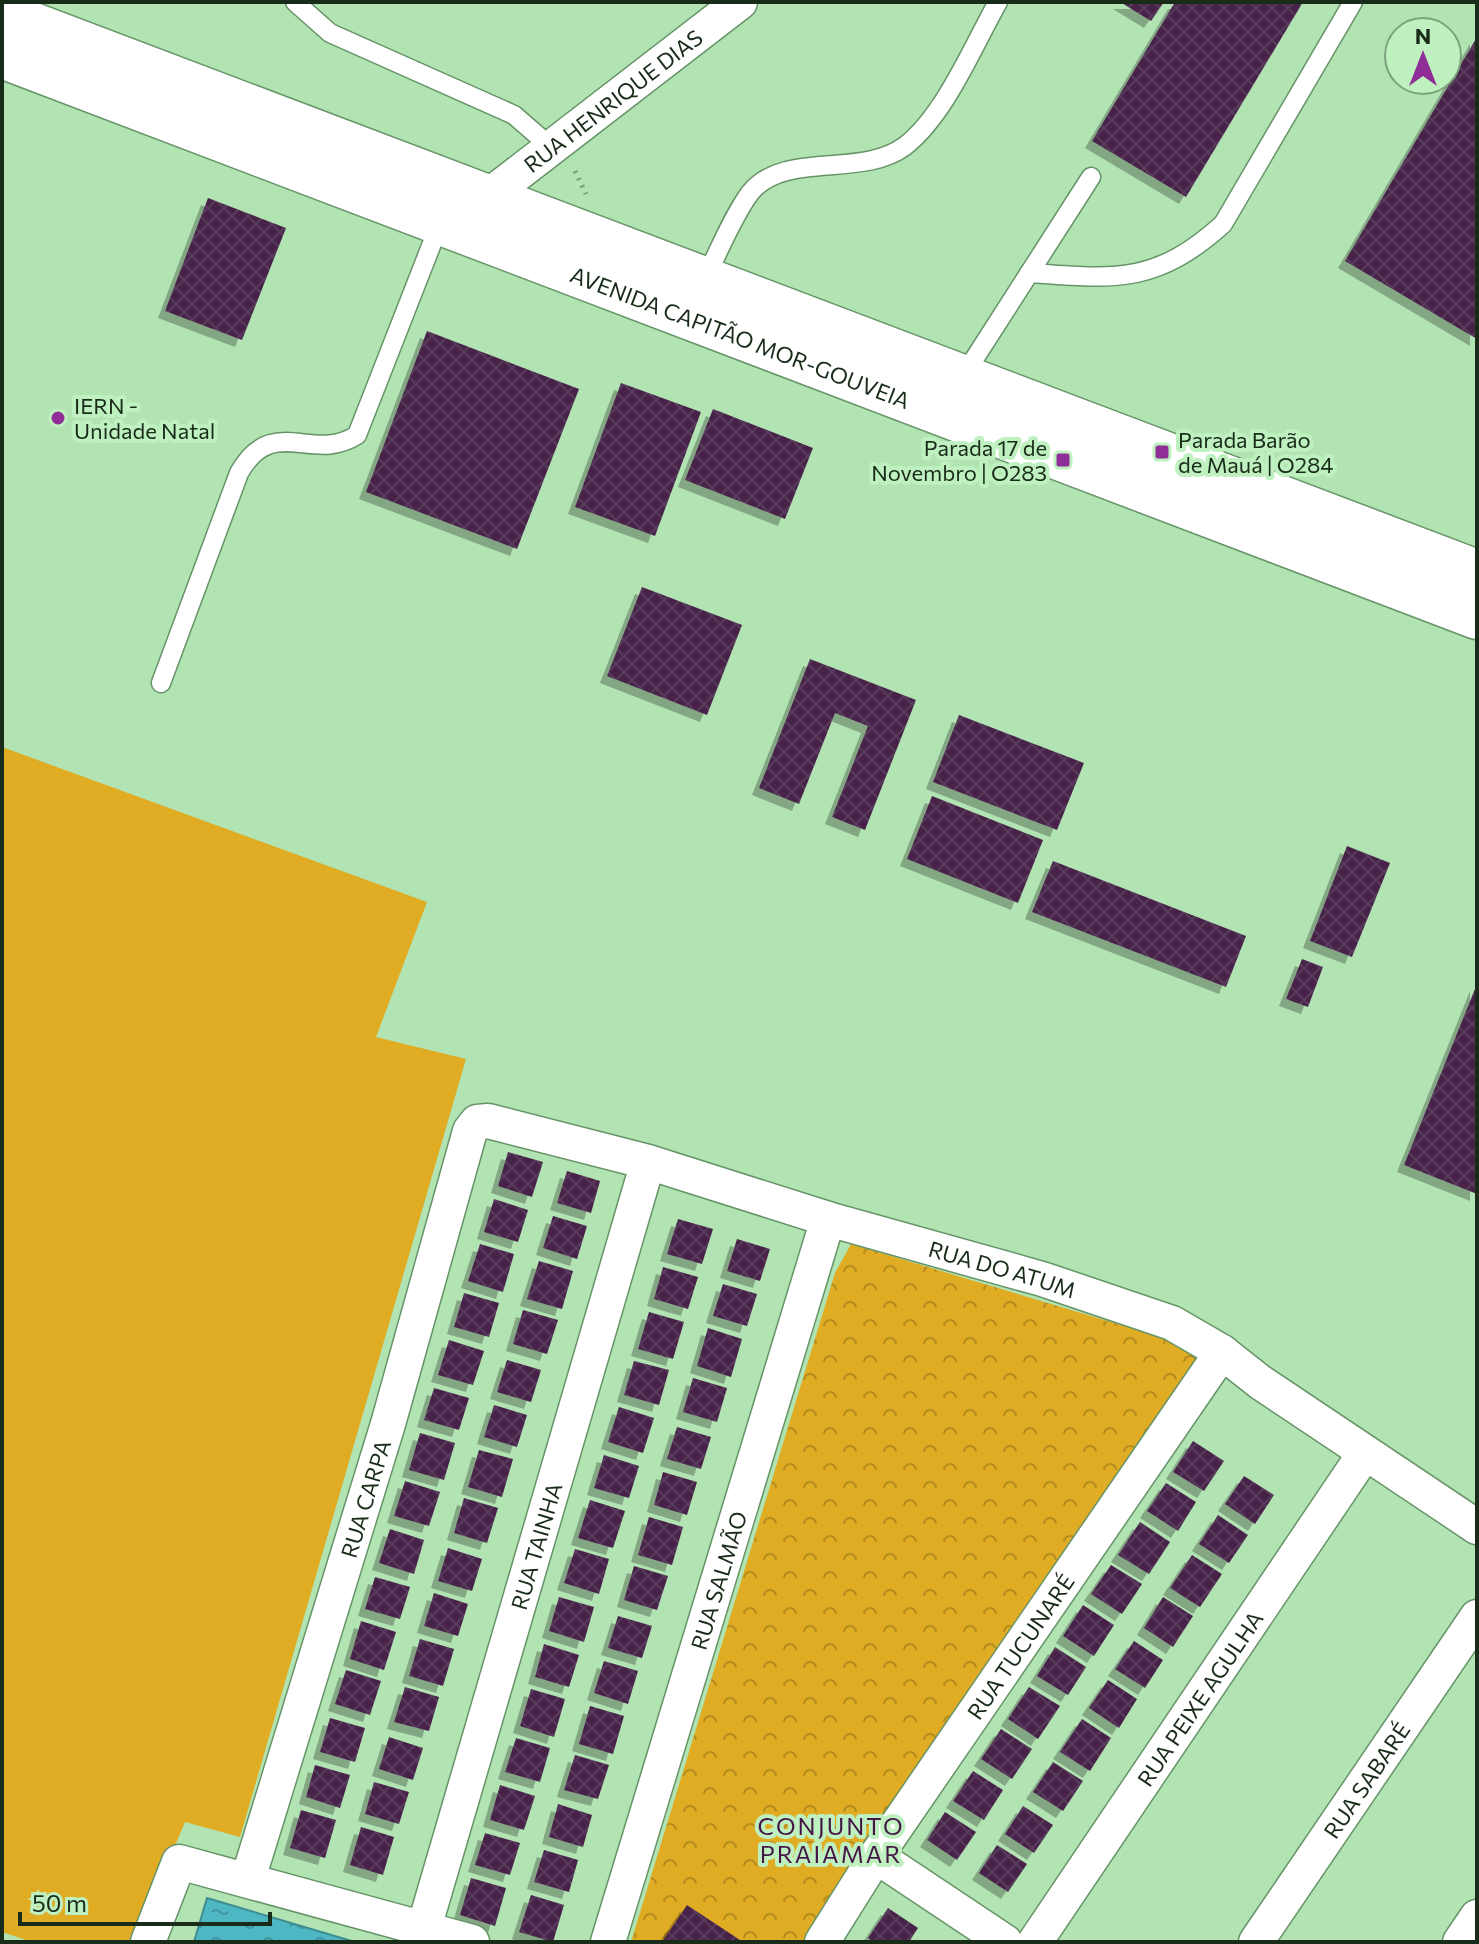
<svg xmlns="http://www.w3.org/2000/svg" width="1479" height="1944" font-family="Commissioner,sans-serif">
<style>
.grass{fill:#dfac23}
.park{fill:url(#park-crowns)}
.water{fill:url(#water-ripples);stroke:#3d8d90;stroke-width:2}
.building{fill:url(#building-cross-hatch);filter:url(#shadow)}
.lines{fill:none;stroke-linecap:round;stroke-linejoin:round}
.lane-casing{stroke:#669468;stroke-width:21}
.street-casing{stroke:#669468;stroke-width:37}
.primary-casing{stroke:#669468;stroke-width:47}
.path{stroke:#789e79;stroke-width:5;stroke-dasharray:2 6;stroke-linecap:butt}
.lane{stroke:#fff;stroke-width:18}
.street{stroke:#fff;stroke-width:34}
.primary{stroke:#fff;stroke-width:44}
.poi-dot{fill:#8f2e96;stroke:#bff0c0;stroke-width:3}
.labels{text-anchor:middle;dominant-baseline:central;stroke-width:8;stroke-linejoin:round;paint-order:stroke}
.street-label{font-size:22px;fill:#192c1a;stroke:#bff0c0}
.poi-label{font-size:22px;fill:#192c1a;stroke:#bff0c0;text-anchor:start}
.neighbourhood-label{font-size:24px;letter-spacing:2px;fill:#441647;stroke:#bff0c0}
</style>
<defs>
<pattern id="park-crowns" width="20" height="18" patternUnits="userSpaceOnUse" patternTransform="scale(2)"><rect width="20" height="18" fill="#dfac23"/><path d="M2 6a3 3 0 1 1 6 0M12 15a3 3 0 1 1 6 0" fill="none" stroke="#b48c1e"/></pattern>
<pattern id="water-ripples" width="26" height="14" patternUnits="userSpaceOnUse" patternTransform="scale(2)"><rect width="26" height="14" fill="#4db7c3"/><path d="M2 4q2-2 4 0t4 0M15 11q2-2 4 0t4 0" fill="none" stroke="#3f959e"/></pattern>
<pattern id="building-cross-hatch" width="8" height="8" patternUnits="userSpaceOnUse" patternTransform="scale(2)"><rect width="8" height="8" fill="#48234a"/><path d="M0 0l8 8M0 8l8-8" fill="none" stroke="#593b5b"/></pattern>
<filter id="shadow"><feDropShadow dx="-7" dy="7" stdDeviation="0" flood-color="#0004"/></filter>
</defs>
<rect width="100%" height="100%" fill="#b2e3b3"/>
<polygon class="grass" points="2,747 427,902 376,1037 466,1059 240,1837 185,1822 135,1942 32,1942 2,1932"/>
<polygon class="park" points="851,1244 1178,1342 1193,1351 1198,1361 811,1942 631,1942 835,1273"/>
<polygon class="water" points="207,1898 355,1942 194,1942"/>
<g class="building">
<polygon points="1120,2 1164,2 1151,21"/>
<polygon points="1175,2 1303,2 1186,197 1092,141"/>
<polygon points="1477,37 1477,339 1345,261"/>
<polygon points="208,198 286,228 242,340 165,311"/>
<polygon points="427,331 579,389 517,549 366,492"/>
<polygon points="621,383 701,412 655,536 575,507"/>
<polygon points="713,409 813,448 785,519 685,480"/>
<polygon points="642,587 742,625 707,715 607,676"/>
<polygon points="810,659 916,700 865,830 832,817 868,726 835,713 799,804 759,788"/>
<polygon points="959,715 1084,763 1057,830 933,782"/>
<polygon points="932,796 1043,840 1018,903 907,859"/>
<polygon points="1347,846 1390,863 1352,957 1310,941"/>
<polygon points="1053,861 1246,936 1226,987 1032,912"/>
<polygon points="1302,959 1323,967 1308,1007 1286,999"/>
<polygon points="1477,984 1477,1194 1404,1165"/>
<polygon points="508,1152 543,1162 532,1197 498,1186"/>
<polygon points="567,1171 600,1181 591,1213 557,1203"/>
<polygon points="494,1199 528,1210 518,1242 484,1232"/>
<polygon points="553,1216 587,1226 577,1259 543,1248"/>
<polygon points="678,1219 713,1229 702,1264 667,1254"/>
<polygon points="737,1239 770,1249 760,1281 727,1271"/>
<polygon points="480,1244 514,1254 503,1292 468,1281"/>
<polygon points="539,1261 573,1271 562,1309 527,1299"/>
<polygon points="663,1267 698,1277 688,1309 654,1299"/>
<polygon points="723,1284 757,1294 747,1326 713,1316"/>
<polygon points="464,1293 499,1303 489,1337 454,1327"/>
<polygon points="523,1310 558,1320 547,1354 513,1344"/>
<polygon points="649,1312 684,1322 673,1359 638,1349"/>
<polygon points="708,1328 742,1339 731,1377 697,1366"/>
<polygon points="449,1340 484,1351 473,1385 438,1375"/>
<polygon points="507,1360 541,1370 531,1402 497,1392"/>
<polygon points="634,1361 669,1370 659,1405 624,1395"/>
<polygon points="693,1378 727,1388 717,1422 683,1412"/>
<polygon points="434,1388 469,1398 459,1430 424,1420"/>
<polygon points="494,1405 527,1415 517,1447 484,1437"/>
<polygon points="619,1407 654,1418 643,1453 608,1442"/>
<polygon points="677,1427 711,1437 701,1469 667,1459"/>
<polygon points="420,1433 455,1443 444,1480 409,1470"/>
<polygon points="1193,1441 1224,1461 1204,1491 1173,1472"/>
<polygon points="479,1450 513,1459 502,1497 468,1487"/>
<polygon points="604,1455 639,1466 629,1498 594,1488"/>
<polygon points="663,1472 697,1482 687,1515 654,1505"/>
<polygon points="1244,1476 1274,1495 1255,1524 1225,1504"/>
<polygon points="405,1481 440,1492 429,1526 394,1516"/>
<polygon points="1166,1483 1196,1502 1178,1531 1147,1511"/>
<polygon points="464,1498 498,1508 487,1543 454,1533"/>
<polygon points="590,1500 625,1511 613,1548 578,1538"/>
<polygon points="1218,1515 1248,1535 1229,1563 1199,1544"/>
<polygon points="649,1517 683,1527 672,1565 638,1555"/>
<polygon points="1140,1522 1170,1542 1149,1574 1118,1555"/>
<polygon points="390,1529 424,1540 414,1574 379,1563"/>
<polygon points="448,1548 482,1559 472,1591 438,1581"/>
<polygon points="575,1549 609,1559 599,1594 564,1583"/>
<polygon points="1192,1555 1222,1574 1200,1607 1170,1588"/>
<polygon points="1111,1565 1142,1584 1122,1614 1091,1594"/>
<polygon points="634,1566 668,1576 657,1610 624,1600"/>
<polygon points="375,1577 410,1587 400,1619 365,1609"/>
<polygon points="434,1593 468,1604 458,1636 424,1626"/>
<polygon points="559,1597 594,1607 584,1642 549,1631"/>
<polygon points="1163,1597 1193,1616 1173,1647 1144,1628"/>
<polygon points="1083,1605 1114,1625 1094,1656 1063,1636"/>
<polygon points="618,1616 652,1626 642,1658 608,1648"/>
<polygon points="361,1621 396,1632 384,1670 350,1659"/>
<polygon points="420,1639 454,1649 443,1686 409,1676"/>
<polygon points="1134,1641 1163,1660 1145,1688 1115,1669"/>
<polygon points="544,1644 579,1655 569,1687 535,1677"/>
<polygon points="1055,1647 1086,1667 1068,1695 1037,1676"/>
<polygon points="604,1661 638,1671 628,1704 594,1693"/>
<polygon points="346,1670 381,1681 370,1715 335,1704"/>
<polygon points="1108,1680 1137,1699 1119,1728 1089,1708"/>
<polygon points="405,1687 439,1697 429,1731 394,1722"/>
<polygon points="1029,1687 1060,1706 1038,1739 1008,1719"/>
<polygon points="531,1689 565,1699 554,1737 520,1726"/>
<polygon points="590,1706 624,1716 613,1754 579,1744"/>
<polygon points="330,1718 365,1728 355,1762 320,1752"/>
<polygon points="1082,1719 1111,1738 1090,1771 1060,1752"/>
<polygon points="1001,1729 1032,1749 1012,1779 981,1759"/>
<polygon points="389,1737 423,1748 413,1780 379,1769"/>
<polygon points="516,1738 550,1748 540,1782 505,1772"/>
<polygon points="575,1755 609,1765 598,1799 564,1790"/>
<polygon points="1053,1762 1083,1781 1063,1811 1033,1792"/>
<polygon points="315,1765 350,1775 340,1808 306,1797"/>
<polygon points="973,1771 1003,1790 984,1820 953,1801"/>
<polygon points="374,1782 409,1792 399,1824 365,1814"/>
<polygon points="500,1785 535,1796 524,1830 490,1820"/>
<polygon points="558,1804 592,1815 583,1847 549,1837"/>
<polygon points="1023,1806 1053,1825 1034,1853 1005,1834"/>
<polygon points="301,1810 336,1820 325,1858 290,1848"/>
<polygon points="945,1812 976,1832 957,1860 927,1840"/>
<polygon points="361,1827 394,1837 383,1875 350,1865"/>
<polygon points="485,1833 520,1843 510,1875 475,1865"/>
<polygon points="997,1845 1027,1864 1008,1892 979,1873"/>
<polygon points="544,1850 578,1860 569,1892 534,1882"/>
<polygon points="471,1878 506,1888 495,1926 460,1915"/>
<polygon points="531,1895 564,1905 553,1942 519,1932"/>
<polygon points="687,1905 743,1942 662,1942"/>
<polygon points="888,1908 918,1928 909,1942 874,1942 868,1938"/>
</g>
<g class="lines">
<g class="lane-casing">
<g id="lane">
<polyline points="295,2 330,33 514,115 552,148"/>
<path d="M 1029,273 C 1115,279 1155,285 1223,224 L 1353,2"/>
<path d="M 704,280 C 719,252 731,219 750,193 C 784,150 861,179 905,146 C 945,115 973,46 998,2"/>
<polyline points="962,378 1091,177"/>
<path d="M 161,683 L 239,473 C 273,413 312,464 357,435 L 440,223"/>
</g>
</g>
<g class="street-casing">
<g id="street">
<path id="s1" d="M 486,198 L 740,2"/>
<polyline points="876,1856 1005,1942"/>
<path id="s2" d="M 248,1879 L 388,1424 L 470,1131 L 477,1122 L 488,1121 L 648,1162 L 828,1219 L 1042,1279 L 1172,1323 L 1222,1352 L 1260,1382 L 1477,1527"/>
<path id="s3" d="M 424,1928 L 648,1162"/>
<polyline points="148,1942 179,1862 472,1942"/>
<path id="s4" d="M 608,1942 L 828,1219"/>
<path id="s5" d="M 822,1942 L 876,1856 L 1222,1352"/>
<path id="s6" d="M 1035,1942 L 1365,1453"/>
<path id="s7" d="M 1256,1942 L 1477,1617"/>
<polyline points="1460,1942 1477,1917"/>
</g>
</g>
<g class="primary-casing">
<g id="primary">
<polyline points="2,13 1477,572"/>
<path id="s8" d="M 2,56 L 1477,617"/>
</g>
</g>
<polyline class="path" points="575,171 586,194"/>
<use href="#lane" class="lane"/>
<use href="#street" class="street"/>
<use href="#primary" class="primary"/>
</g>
<g class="poi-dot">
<circle cx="58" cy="418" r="8"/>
<rect x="1154" y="444" width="16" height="16" rx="4"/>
<rect x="1055" y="452" width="16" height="16" rx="4"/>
</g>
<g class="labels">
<g class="street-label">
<text stroke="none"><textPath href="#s1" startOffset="160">RUA HENRIQUE DIAS</textPath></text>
<text stroke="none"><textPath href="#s8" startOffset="790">AVENIDA CAPITÃO MOR-GOUVEIA</textPath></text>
<text stroke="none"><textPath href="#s2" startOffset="1338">RUA DO ATUM</textPath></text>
<text stroke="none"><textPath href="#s2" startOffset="398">RUA CARPA</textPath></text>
<text stroke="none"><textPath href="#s3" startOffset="398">RUA TAINHA</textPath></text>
<text stroke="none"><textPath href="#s4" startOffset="378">RUA SALMÃO</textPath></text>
<text stroke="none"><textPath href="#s5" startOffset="356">RUA TUCUNARÉ</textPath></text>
<text stroke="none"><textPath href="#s6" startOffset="294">RUA PEIXE AGULHA</textPath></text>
<text stroke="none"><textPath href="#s7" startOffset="196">RUA SABARÉ</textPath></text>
</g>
<g class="poi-label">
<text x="74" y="405">IERN -<tspan x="74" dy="25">Unidade Natal</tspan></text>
<text x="1178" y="439">Parada Barão<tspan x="1178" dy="25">de Mauá | O284</tspan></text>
<text x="1047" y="447" text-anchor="end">Parada 17 de<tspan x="1047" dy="25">Novembro | O283</tspan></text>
</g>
<g class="neighbourhood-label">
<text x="831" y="1825">CONJUNTO<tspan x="831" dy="28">PRAIAMAR</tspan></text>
</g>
</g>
<rect width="1479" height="1944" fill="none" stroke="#192c1a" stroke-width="8"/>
<g transform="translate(1423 56)"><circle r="38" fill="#bff0c0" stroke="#7da27e" stroke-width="2"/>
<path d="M0-6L14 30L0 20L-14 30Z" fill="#8f2e96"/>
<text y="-12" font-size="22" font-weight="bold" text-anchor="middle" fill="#192c1a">N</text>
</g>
<path d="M20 1912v12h250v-12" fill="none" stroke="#192c1a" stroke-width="4"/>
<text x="32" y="1912" font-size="24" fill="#192c1a" stroke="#bff0c0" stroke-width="6" paint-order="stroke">50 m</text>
</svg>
